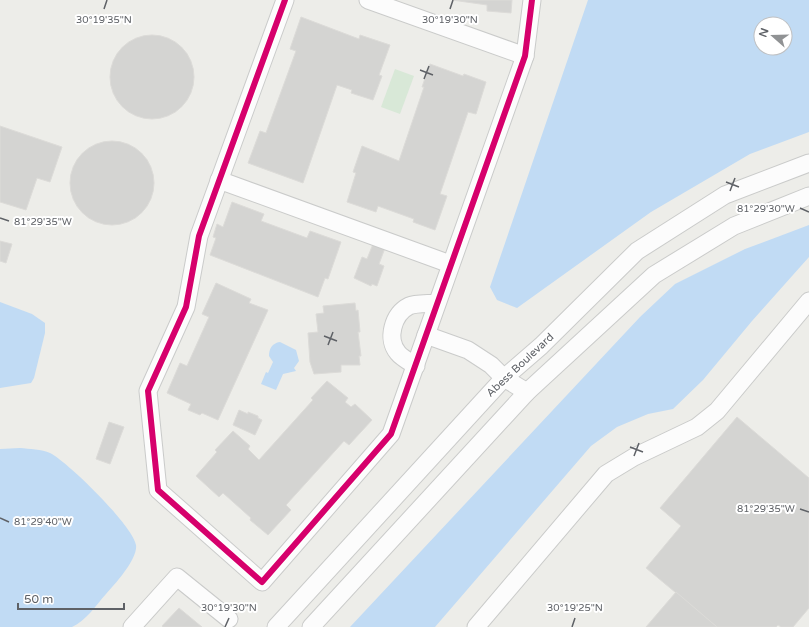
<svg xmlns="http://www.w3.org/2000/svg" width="809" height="627" font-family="'Varela Round',sans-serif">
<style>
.green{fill:#d8e8d7}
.water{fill:#c1dbf4;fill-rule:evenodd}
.building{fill:#d4d4d2;stroke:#dcdbd8}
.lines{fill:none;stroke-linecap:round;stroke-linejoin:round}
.minor-casing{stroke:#cacbca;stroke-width:19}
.minor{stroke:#fcfcfc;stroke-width:17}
.cycleway-casing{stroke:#fff;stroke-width:8}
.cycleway{stroke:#d6006c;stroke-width:6}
.ticks{fill:none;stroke:#5e6166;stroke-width:1.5}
.labels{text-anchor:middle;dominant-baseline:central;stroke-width:4;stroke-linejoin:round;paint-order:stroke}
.street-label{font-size:11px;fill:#5e6166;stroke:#fff}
.ticks-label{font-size:10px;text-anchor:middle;fill:#5e6166;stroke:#fff;stroke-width:4;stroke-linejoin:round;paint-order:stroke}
</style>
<rect width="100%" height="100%" fill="#edede9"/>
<polygon class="green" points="395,69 414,76 400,114 381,107"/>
<g class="water">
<path d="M 588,0 L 809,0 L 809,132 L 750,154 L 651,212 L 517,308 L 497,300 L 490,287 ZM 761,24 L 785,24 L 785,48 L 761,48 Z"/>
<polygon points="809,225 809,257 752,321 703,380 673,409 648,414 617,427 591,446 435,627 350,627 640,317 675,284 745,249"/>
<polygon points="0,302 32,314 45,323 45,333 34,378 31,383 0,388"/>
<path d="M 280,342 L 296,350 L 299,361 L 294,368 L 296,371 L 283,374 L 276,390 L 261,384 L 266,372 L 268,373 L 273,362 L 269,356 C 269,349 272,343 280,342 Z"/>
<path d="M 20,448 C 29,449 42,449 50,453 C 68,462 133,526 136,545 C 138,559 115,584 106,594 C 96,605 86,621 72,627 L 0,627 L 0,449 Z"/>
</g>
<g class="building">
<polygon points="452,0 512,0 511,13 487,11 487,5"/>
<polygon points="301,17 359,39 360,35 390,45 379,75 382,76 373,100 351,93 352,90 337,85 303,183 248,163 260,131 266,133 296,51 290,49"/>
<circle cx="152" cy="77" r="42"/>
<polygon points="430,64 463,76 464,74 486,82 476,114 468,112 440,194 447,196 435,230 413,222 414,219 378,206 376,212 347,202 356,173 353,172 362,146 399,161 424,87 422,87"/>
<polygon points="0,126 62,147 50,182 37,178 26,210 0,202"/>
<circle cx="112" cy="183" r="42"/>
<polygon points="232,202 264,214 261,221 307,238 310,231 341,242 328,279 325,278 318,297 210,255 216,238 213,237 217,224 223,227"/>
<polygon points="0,241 12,244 6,263 0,261"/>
<polygon points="373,244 385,248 379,264 384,266 377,286 372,284 371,286 354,278 362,257 367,259"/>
<polygon points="216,283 251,299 249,303 268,310 218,420 202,413 200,415 188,410 191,404 167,393 180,363 187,366 209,317 202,314"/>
<polygon points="355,303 356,311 358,310 360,332 358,332 361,356 359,356 360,365 341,365 341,372 314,374 310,362 308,333 318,332 316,314 324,313 323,306"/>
<polygon points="327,381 348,398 345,402 351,407 355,404 372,420 349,445 344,441 286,505 291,510 268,535 250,520 251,518 223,493 219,497 196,476 217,452 215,450 233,431 250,446 248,449 259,460 313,400 311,398"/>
<polygon points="239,410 248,414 248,412 258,416 258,418 262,420 255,435 233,425"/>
<polygon points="737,417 809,478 809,608 793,627 781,627 778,625 776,627 717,627 646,568 681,526 660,508"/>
<polygon points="109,422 124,427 110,464 96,459"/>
<polygon points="676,592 717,627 646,627"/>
<polygon points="179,608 202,627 163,627 162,626"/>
</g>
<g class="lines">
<g class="minor-casing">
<g id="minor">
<polyline points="285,0 199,236 186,307 148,391 158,490 262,582 391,434 525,56 532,0"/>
<polyline points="368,0 525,56"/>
<polyline points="219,180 450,264"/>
<polyline points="426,335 468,350 491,365 504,378 527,392"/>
<path d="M 416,366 C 410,362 402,358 398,353 C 386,339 393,314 409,306 C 416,303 429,304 437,303"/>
<polyline points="132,627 177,577 229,619"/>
<polyline points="276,627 504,378 541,346 637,251 725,195 809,163"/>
<polyline points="311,627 527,392 654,275 734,226 809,196"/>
<polyline points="476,627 606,474 634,457 697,427 717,411 809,301"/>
</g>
</g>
<use href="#minor" class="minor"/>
<g class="cycleway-casing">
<polyline id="cycleway" points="285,0 199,236 186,307 148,391 158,490 262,582 391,434 525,56 532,0"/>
</g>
<use href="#cycleway" class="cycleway"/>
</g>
<path class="ticks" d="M 104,9 L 107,0M 450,9 L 453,0M 420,70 L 433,75M 424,79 L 429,66M 726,182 L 739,187M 730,191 L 735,178M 800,208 L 809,212M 0,218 L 9,221M 324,336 L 337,341M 328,345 L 333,332M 630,447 L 643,452M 634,456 L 639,443M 800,509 L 809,512M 0,518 L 9,522M 225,627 L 229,618M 572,627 L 575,618"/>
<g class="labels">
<g class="street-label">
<text transform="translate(520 365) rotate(-43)">Abess Boulevard</text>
</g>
</g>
<g class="ticks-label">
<text x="104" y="23">30°19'35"N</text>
<text x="450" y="23">30°19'30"N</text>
<text x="766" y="212">81°29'30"W</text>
<text x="43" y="225">81°29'35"W</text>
<text x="766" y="512">81°29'35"W</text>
<text x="43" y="525">81°29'40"W</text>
<text x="229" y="611">30°19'30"N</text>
<text x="575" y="611">30°19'25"N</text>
</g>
<g transform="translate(773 36) rotate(290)"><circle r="19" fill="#ffffff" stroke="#bfc0c2"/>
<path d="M0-3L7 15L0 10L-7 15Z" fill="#909294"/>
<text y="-6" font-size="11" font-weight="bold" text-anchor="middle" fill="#5e6166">N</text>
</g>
<path d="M18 603v6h106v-6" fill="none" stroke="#5e6166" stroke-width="2"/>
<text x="24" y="603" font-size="12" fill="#5e6166" stroke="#ffffff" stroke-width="3" paint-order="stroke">50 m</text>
</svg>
